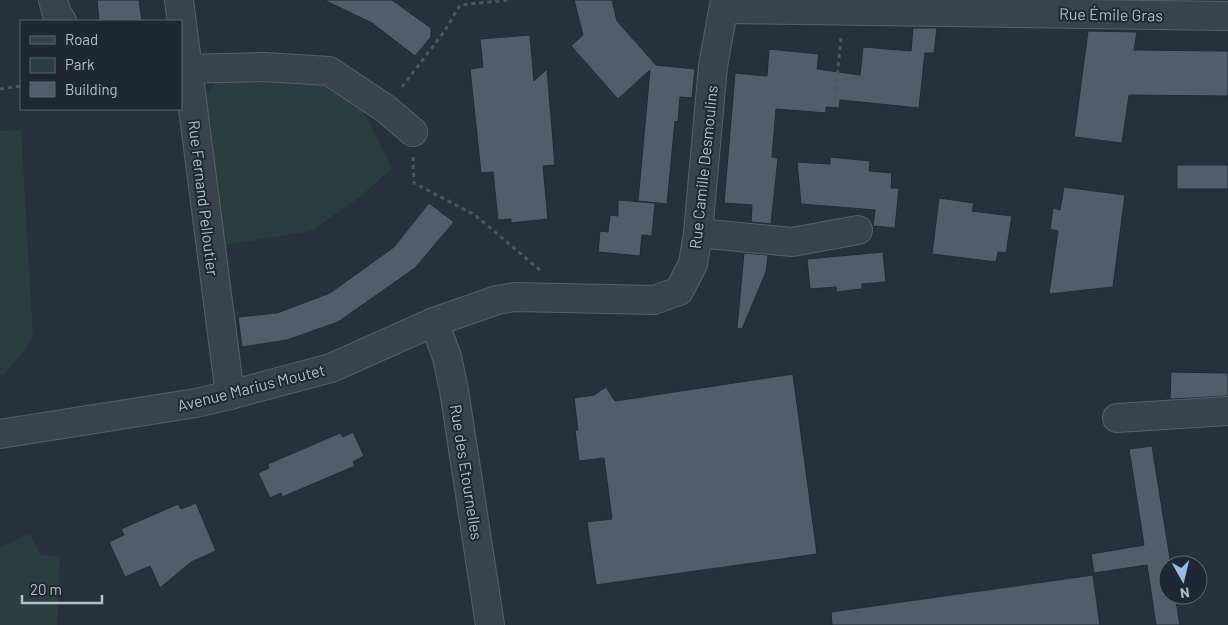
<svg xmlns="http://www.w3.org/2000/svg" width="1228" height="625" font-family="Barlow,sans-serif">
<style>
.green{fill:#2a3e3f}
.building{fill:#525c6a;stroke:#212a34}
.lines{fill:none;stroke-linecap:round;stroke-linejoin:round}
.minor-casing{stroke:#58616b;stroke-width:30}
.path{stroke:#495b5d;stroke-width:3;stroke-dasharray:4 4;stroke-linecap:butt}
.minor{stroke:#3a434d;stroke-width:28}
.labels{text-anchor:middle;dominant-baseline:central;stroke-width:4;stroke-linejoin:round;paint-order:stroke}
.street-label{font-size:16px;fill:#b7bec8;stroke:#1f2832}
</style>
<rect width="100%" height="100%" fill="#27313d"/>
<g class="green">
<polygon points="274,75 311,78 360,106 392,168 361,196 311,231 225,245 198,103 217,82"/>
<polygon points="21,130 33,338 5,374 0,375 0,131"/>
<polygon points="30,534 40,555 60,557 57,625 0,625 0,547"/>
</g>
<g class="building">
<polygon points="97,0 139,0 142,21 99,21"/>
<polygon points="324,0 392,0 431,28 431,37 415,56 372,23"/>
<polygon points="574,0 612,0 617,21 656,65 695,69 692,98 680,97 678,122 675,121 667,204 638,201 650,70 618,99 571,46 583,35"/>
<polygon points="913,28 937,28 934,53 925,53 919,108 840,100 839,108 826,107 826,113 776,109 772,157 778,158 771,224 751,222 752,205 724,203 735,73 767,76 769,49 819,54 817,69 860,75 863,47 911,51"/>
<polygon points="1088,31 1137,32 1134,50 1228,51 1228,96 1129,95 1122,143 1074,137"/>
<polygon points="530,35 534,81 547,69 555,165 543,166 548,219 511,223 511,219 498,220 493,172 481,173 470,69 483,67 480,39"/>
<polygon points="830,157 870,161 869,171 892,173 891,188 899,188 895,228 873,226 875,210 801,204 797,162 830,164"/>
<rect x="1177" y="165" width="51" height="24"/>
<polygon points="1064,187 1125,195 1113,287 1049,294 1058,231 1050,229 1053,208 1060,210"/>
<polygon points="939,198 974,203 972,211 1012,216 1006,253 998,252 996,262 932,254"/>
<polygon points="618,200 655,203 652,236 642,235 640,256 598,252 600,231 608,232 610,215 618,216"/>
<polygon points="429,203 454,222 415,268 338,322 287,340 242,347 238,317 277,313 330,293 394,247"/>
<polygon points="883,252 886,282 862,284 862,289 836,292 836,287 810,289 807,259"/>
<polygon points="744,253 768,255 766,272 742,329 737,328"/>
<polygon points="1171,372 1228,373 1228,396 1170,399"/>
<polygon points="793,374 817,554 596,585 587,522 612,519 604,458 579,461 575,430 578,430 574,398 594,395 606,387 615,401"/>
<polygon points="353,432 364,456 353,462 355,466 282,497 281,493 270,498 258,473 269,468 268,464 340,433 343,437"/>
<polygon points="1152,446 1171,565 1168,565 1168,595 1175,595 1180,625 1156,625 1147,565 1094,573 1091,554 1144,545 1129,449"/>
<polygon points="196,503 216,551 191,562 160,588 150,566 125,577 109,542 124,535 121,529 178,504 181,509"/>
<polygon points="1093,575 1100,625 832,625 831,612"/>
</g>
<g class="lines">
<g class="minor-casing">
<g id="minor">
<polyline points="53,0 57,14 62,21"/>
<polyline points="179,0 230,395"/>
<polyline points="725,9 1228,16"/>
<polyline points="181,69 264,67 329,71 386,109 413,132"/>
<polyline points="698,233 792,242 858,230"/>
<polyline points="434,322 447,357 454,390 490,625"/>
<polyline points="1117,418 1228,411"/>
<polyline points="0,434 196,403 230,395 331,368 434,322 497,300 515,297 654,300 679,291 693,264 698,233 713,66 725,0"/>
</g>
</g>
<g class="path">
<polyline points="402,87 444,32 460,5 509,0"/>
<polyline points="0,89 21,86"/>
<polyline points="836,90 841,37"/>
<polyline points="413,157 414,183 475,215 541,271"/>
</g>
<use href="#minor" class="minor"/>
</g>
<g class="labels">
<g class="street-label">
<text transform="translate(1111 14) rotate(1)">Rue Émile Gras</text>
<text transform="translate(703 167) rotate(-84)">Rue Camille Desmoulins</text>
<text transform="translate(204 198) rotate(83)">Rue Fernand Pelloutier</text>
<text transform="translate(251 387) rotate(-14)">Avenue Marius Moutet</text>
<text transform="translate(467 472) rotate(81)">Rue des Etournelles</text>
</g>
</g>
<rect x="20" y="20" width="162" height="90" fill="#1f2832" stroke="#5c646e"/>
<rect x="30" y="36" width="25" height="8" fill="#3a434d" stroke="#5c646e"/>
<text x="65" y="45" font-size="15" fill="#b7bec8">Road</text>
<rect x="30" y="58" width="25" height="15" fill="#2a3e3f" stroke="#5c646e"/>
<text x="65" y="70" font-size="15" fill="#b7bec8">Park</text>
<rect x="30" y="82" width="25" height="15" fill="#525c6a" stroke="#5c646e"/>
<text x="65" y="95" font-size="15" fill="#b7bec8">Building</text>
<g transform="translate(1183 580) rotate(172)"><circle r="24" fill="#1f2832" stroke="#5c646e"/>
<path d="M0-4L9 19L0 12L-9 19Z" fill="#94bbef"/>
<text y="-8" font-size="14" font-weight="bold" text-anchor="middle" fill="#b7bec8">N</text>
</g>
<path d="M22 595v8h80v-8" fill="none" stroke="#b7bec8" stroke-width="2.5"/>
<text x="30" y="595" font-size="15" fill="#b7bec8" stroke="#1f2832" stroke-width="4" paint-order="stroke">20 m</text>
</svg>
